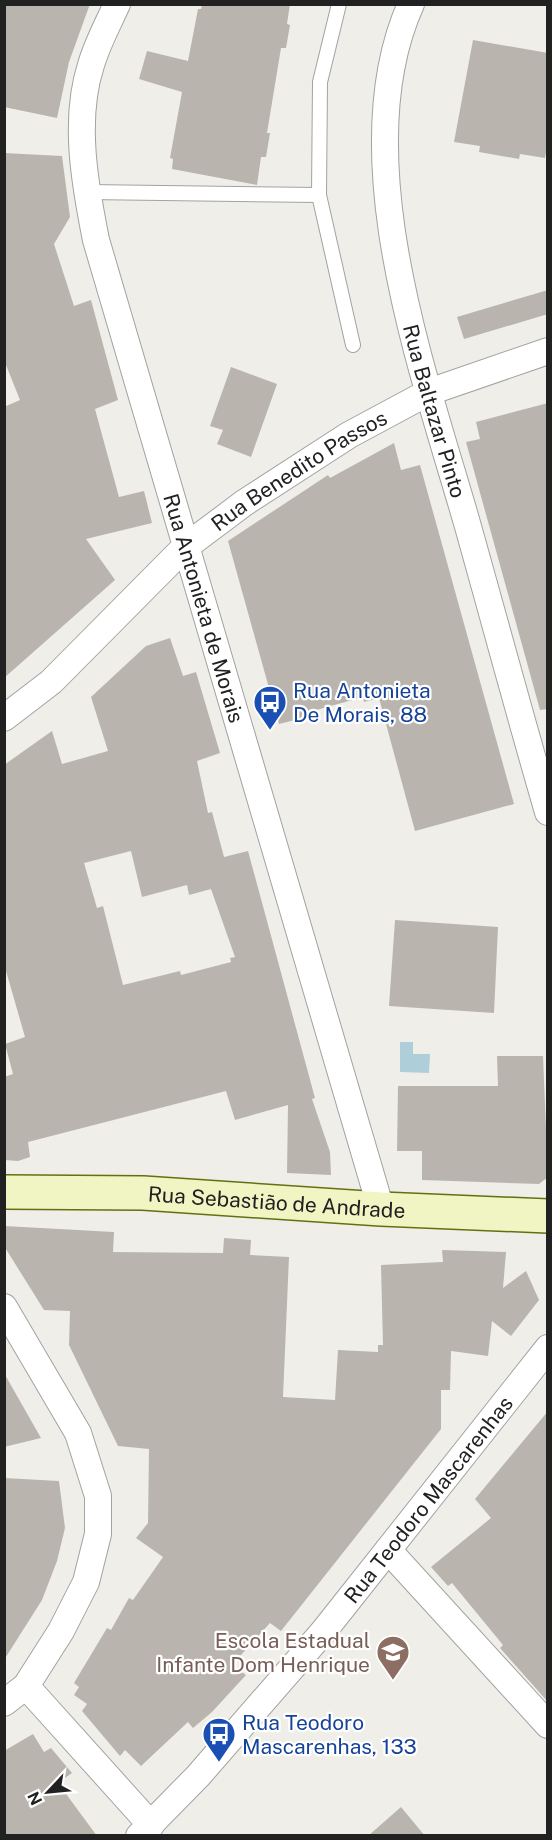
<svg xmlns="http://www.w3.org/2000/svg" width="552" height="1840" font-family="'Public Sans',sans-serif">
<style>
.water{fill:#aecfda}
.building{fill:#bab4ae;fill-rule:evenodd}
.lines{fill:none;stroke-linecap:round;stroke-linejoin:round}
.lane-casing{stroke:#a2a2a2;stroke-width:16}
.street-casing{stroke:#a2a2a2;stroke-width:28}
.secondary-casing{stroke:#647010;stroke-width:36}
.lane{stroke:#fff;stroke-width:14}
.street{stroke:#fff;stroke-width:26}
.secondary{stroke:#f1f4c3;stroke-width:33}
.labels{text-anchor:middle;dominant-baseline:central;stroke-width:4.5;stroke-linejoin:round;paint-order:stroke}
.street-label{font-size:21px;fill:#212121;stroke:#fff}
.transit-label{font-size:21px;fill:#164399;stroke:#fff;text-anchor:start}
.education-label{font-size:21px;fill:#785e54;stroke:#fff;text-anchor:end}
</style>
<rect width="100%" height="100%" fill="#f0eee9"/>
<polygon class="water" points="400,1042 413,1042 413,1054 430,1054 429,1073 400,1072"/>
<g class="building">
<polygon points="4,4 90,4 69,62 57,118 4,107"/>
<polygon points="202,4 290,4 287,24 290,25 286,48 281,48 267,133 270,133 266,157 261,157 257,185 172,169 173,159 170,158 182,92 139,79 147,51 188,61 198,9 201,9"/>
<polygon points="473,40 548,53 548,142 545,158 520,154 519,159 479,152 480,146 454,142"/>
<polygon points="4,153 62,156 70,217 54,244 74,306 91,300 118,400 95,409 119,497 144,491 152,523 86,539 115,580 4,678 4,407 20,400 4,360"/>
<polygon points="548,290 548,314 464,339 457,317"/>
<polygon points="231,367 277,384 251,457 217,444 223,430 210,426"/>
<polygon points="548,403 548,709 540,710 466,442 480,439 476,422"/>
<polygon points="394,443 401,470 420,465 514,804 415,831 379,698 364,702 363,697 302,714 303,718 279,724 228,541 328,475 330,478"/>
<path d="M 170,638 L 183,676 L 196,672 L 220,753 L 197,761 L 208,813 L 212,812 L 224,857 L 248,851 L 315,1098 L 312,1099 L 330,1152 L 331,1175 L 287,1173 L 288,1105 L 235,1120 L 226,1091 L 28,1142 L 30,1157 L 18,1161 L 4,1160 L 4,1077 L 13,1074 L 5,1044 L 25,1037 L 4,964 L 4,765 L 52,731 L 62,764 L 108,751 L 91,697 L 146,646 ZM 131,851 L 142,897 L 187,885 L 189,895 L 211,889 L 235,957 L 230,958 L 231,962 L 181,975 L 180,971 L 123,985 L 103,906 L 97,908 L 84,863 Z"/>
<polygon points="395,920 498,927 494,1013 389,1006"/>
<polygon points="497,1056 543,1056 548,1177 539,1184 422,1180 422,1151 397,1151 398,1086 498,1086"/>
<polygon points="4,1226 114,1232 113,1252 223,1253 224,1238 251,1240 250,1255 289,1257 283,1397 335,1400 338,1350 378,1352 378,1345 383,1345 381,1265 443,1262 442,1250 506,1252 503,1288 526,1271 539,1300 511,1336 492,1321 488,1356 451,1351 450,1390 441,1390 441,1429 281,1631 270,1623 232,1665 246,1675 212,1712 193,1728 188,1722 141,1766 125,1750 120,1756 82,1711 87,1704 74,1695 79,1687 74,1683 107,1628 111,1630 129,1598 133,1600 163,1557 136,1538 148,1523 149,1449 118,1446 69,1345 70,1311 44,1310 4,1246"/>
<polygon points="4,1373 41,1438 4,1447"/>
<polygon points="548,1411 548,1702 500,1648 503,1645 452,1583 448,1586 431,1567 491,1518 475,1499"/>
<polygon points="4,1478 59,1481 65,1528 57,1561 42,1600 4,1660"/>
<polygon points="33,1734 44,1752 51,1748 72,1773 58,1783 97,1836 4,1836 4,1751"/>
<polygon points="401,1807 425,1836 368,1836"/>
</g>
<g class="lines">
<g class="lane-casing">
<g id="lane">
<polyline points="339,4 320,82 319,195 353,345"/>
<polyline points="87,192 319,195"/>
</g>
</g>
<g class="street-casing">
<g id="street">
<path id="s1" d="M 117,4 C 108,24 97,44 91,65 C 73,120 85,185 96,240 L 381,1209"/>
<path id="s2" d="M 411,4 C 343,155 424,373 467,523 C 494,619 520,716 548,812"/>
<path id="s3" d="M 4,718 L 51,682 L 184,548 L 244,503 L 349,435 L 429,392 L 548,351"/>
<polyline points="4,1307 78,1433 98,1496 98,1534 86,1582 61,1631 26,1686 4,1703"/>
<polyline points="388,1550 548,1725"/>
<polyline points="26,1686 151,1825"/>
<path id="s4" d="M 139,1836 L 198,1776 L 323,1632 L 548,1348"/>
</g>
</g>
<g class="secondary-casing">
<g id="secondary">
<path id="s5" d="M 4,1192 L 143,1193 L 381,1209 L 548,1216"/>
</g>
</g>
<use href="#lane" class="lane"/>
<use href="#street" class="street"/>
<use href="#secondary" class="secondary"/>
</g>
<defs>
<g id="bus-pin" transform="scale(1.725)"><path d="M0 17L-7.5 6A9.5 9.5 0 1 1 7.5 6Z" fill="#1a4fb4" stroke="#fff"/><path d="M-5-6H5V4H4V6H2V4H-2V6H-4V4H-5ZM-3.5-4V0h7V-4ZM-3.5 1.2v1.5H-2V1.2ZM2 1.2v1.5H3.5V1.2Z" fill="#fff"/></g>
<g id="school-pin" transform="scale(1.725)"><path d="M0 17L-7.5 6A9.5 9.5 0 1 1 7.5 6Z" fill="#8d6e63" stroke="#fff"/><path d="M0-5L7-2L0 1L-7-2ZM-4 1L0 2.5L4 1V4Q0 6-4 4Z" fill="#fff"/></g>
</defs>
<g fill-rule="evenodd">
<use href="#bus-pin" x="270" y="702"/>
<use href="#school-pin" x="393" y="1652"/>
<use href="#bus-pin" x="219" y="1734"/>
</g>
<g class="labels">
<g class="street-label">
<text stroke="none"><textPath href="#s2" startOffset="416">Rua Baltazar Pinto</textPath></text>
<text stroke="none"><textPath href="#s3" startOffset="387">Rua Benedito Passos</textPath></text>
<text stroke="none"><textPath href="#s1" startOffset="627">Rua Antonieta de Morais</textPath></text>
<text stroke="none"><textPath href="#s5" startOffset="273">Rua Sebastião de Andrade</textPath></text>
<text stroke="none"><textPath href="#s4" startOffset="444">Rua Teodoro Mascarenhas</textPath></text>
</g>
<g class="transit-label">
<text x="293" y="690">Rua Antonieta<tspan x="293" dy="24">De Morais, 88</tspan></text>
<text x="242" y="1722">Rua Teodoro<tspan x="242" dy="24">Mascarenhas, 133</tspan></text>
</g>
<g class="education-label">
<text x="370" y="1640">Escola Estadual<tspan x="370" dy="24">Infante Dom Henrique</tspan></text>
</g>
</g>
<rect width="552" height="1840" fill="none" stroke="#212121" stroke-width="12"/>
<g transform="translate(48 1792) rotate(244)" stroke="#ffffff" stroke-width="4.5" paint-order="stroke">
<path d="M0-4.5L10 22L0 15L-10 22Z" fill="#212121"/>
<text y="-9" font-size="16" font-weight="bold" text-anchor="middle" fill="#212121">N</text>
</g>
</svg>
